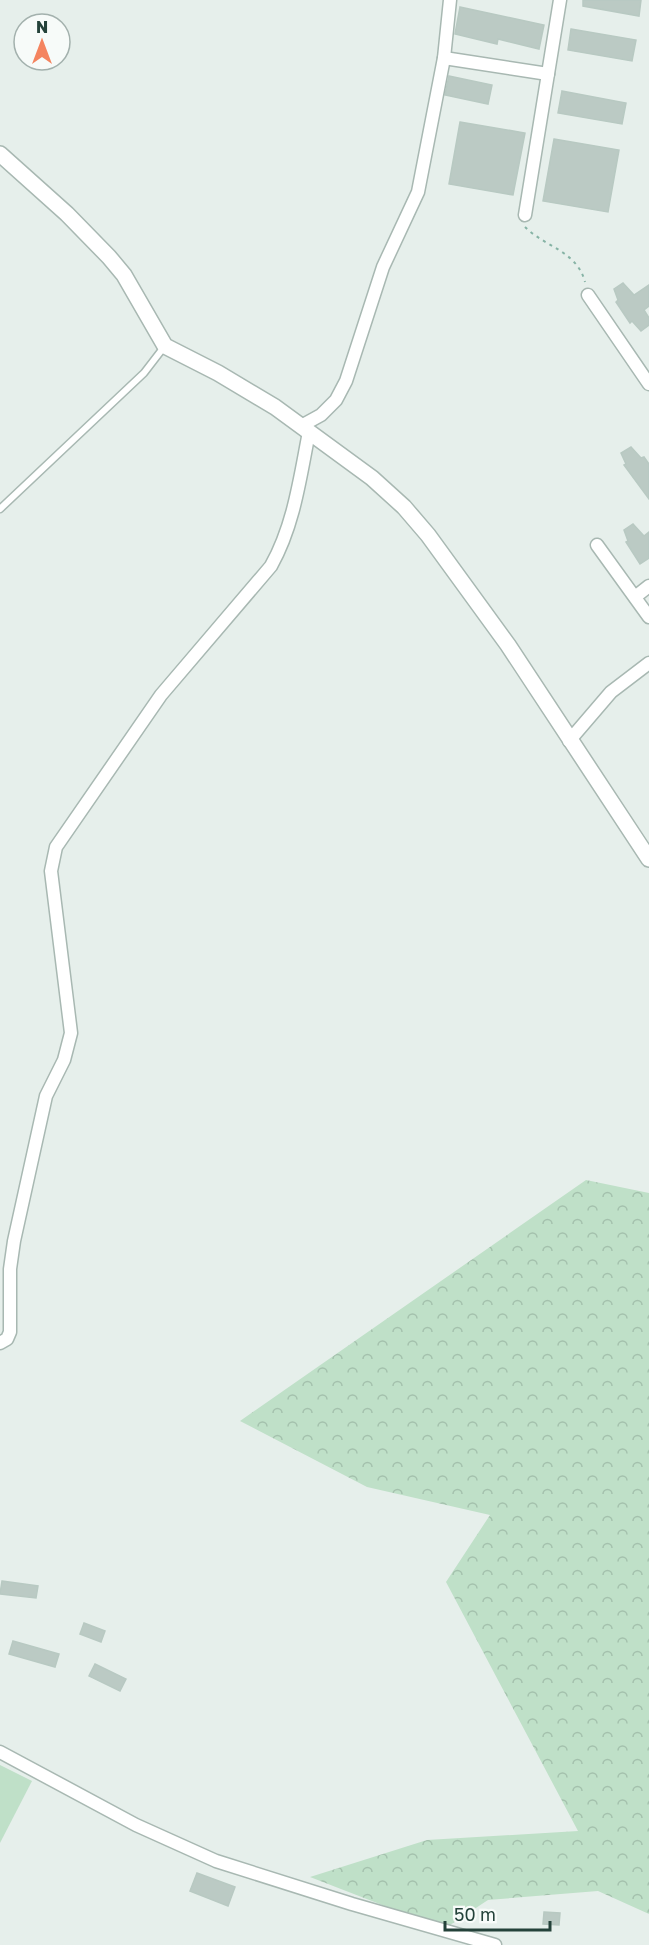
<svg xmlns="http://www.w3.org/2000/svg" width="649" height="1945" font-family="'Golos Text',sans-serif">
<style>
.forest{fill:url(#forest-crowns)}
.pitch{fill:#bfe0c8}
.building{fill:#bbcac4;stroke:#b8c9c2;stroke-width:1.5}
.lines{fill:none;stroke-linecap:round;stroke-linejoin:round}
.service-casing{stroke:#a8b8b2;stroke-width:9}
.minor-casing{stroke:#a8b8b2;stroke-width:15}
.tertiary-casing{stroke:#a8b8b2;stroke-width:18}
.path{stroke:#86b3a5;stroke-width:2;stroke-dasharray:3 4.5;stroke-linecap:butt}
.service{stroke:#fff;stroke-width:6}
.minor{stroke:#fff;stroke-width:12}
.tertiary{stroke:#fff;stroke-width:15}
</style>
<defs>
<pattern id="forest-crowns" width="20" height="18" patternUnits="userSpaceOnUse" patternTransform="scale(1.5)"><rect width="20" height="18" fill="#bfe0c8"/><path d="M2 6a3 3 0 1 1 6 0M12 15a3 3 0 1 1 6 0" fill="none" stroke="#a4c1ad"/></pattern>
</defs>
<rect width="100%" height="100%" fill="#e6efeb"/>
<polygon class="forest" points="586,1180 649,1193 649,1914 598,1891 488,1900 444,1929 310,1877 427,1840 578,1831 446,1582 490,1515 367,1487 240,1421"/>
<polygon class="pitch" points="0,1765 32,1781 0,1843"/>
<g class="building">
<polygon points="583,0 641,0 639,16 583,6"/>
<polygon points="460,7 544,25 539,49 498,39 497,44 455,34"/>
<polygon points="571,29 636,40 632,61 568,50"/>
<polygon points="449,76 492,85 488,104 445,95"/>
<polygon points="562,91 626,103 622,124 558,113"/>
<polygon points="460,122 525,133 513,195 449,184"/>
<polygon points="554,139 619,150 608,212 543,201"/>
<polygon points="623,283 634,295 649,285 649,306 644,310 649,318 649,325 641,331 632,321 630,323 616,302 618,300 614,289"/>
<polygon points="631,447 641,458 644,457 649,464 649,499 624,465 626,464 621,453"/>
<polygon points="633,524 644,536 649,532 649,558 640,564 626,542 628,541 624,530"/>
<polygon points="2,1581 38,1586 36,1598 0,1594"/>
<polygon points="84,1623 105,1631 101,1642 80,1634"/>
<polygon points="13,1641 59,1654 55,1667 9,1654"/>
<polygon points="95,1664 126,1679 120,1691 89,1676"/>
<polygon points="197,1873 235,1887 228,1906 190,1891"/>
<polygon points="544,1912 560,1913 559,1925 543,1924"/>
</g>
<g class="lines">
<g class="service-casing">
<polyline id="service" points="0,509 144,373 164,347"/>
</g>
<g class="minor-casing">
<g id="minor">
<polyline points="444,58 548,74"/>
<polyline points="525,215 560,0"/>
<polyline points="588,295 649,384"/>
<polyline points="301,426 321,415 336,400 346,381 383,267 418,192 444,58 450,0"/>
<polyline points="597,545 649,617"/>
<polyline points="635,597 649,586"/>
<polyline points="569,741 611,692 649,663"/>
<path d="M 0,1343 L 7,1339 L 10,1332 L 10,1269 L 14,1241 L 46,1096 L 64,1060 L 71,1033 L 51,871 L 56,847 L 161,695 L 271,566 C 294,525 300,478 309,432"/>
<polyline points="0,1752 136,1825 216,1861 352,1904 495,1945"/>
</g>
</g>
<g class="tertiary-casing">
<polyline id="tertiary" points="0,154 67,214 109,257 124,275 165,346 218,373 275,407 372,478 404,507 428,535 508,645 649,859"/>
</g>
<path class="path" d="M 525,227 C 545,247 577,251 585,282"/>
<use href="#service" class="service"/>
<use href="#minor" class="minor"/>
<use href="#tertiary" class="tertiary"/>
</g>
<g transform="translate(42 42)"><circle r="28" fill="#f7fbf9" stroke="#a3b1ad" stroke-width="1.5"/>
<path d="M0-4.5L10 22L0 15L-10 22Z" fill="#f4845f"/>
<text y="-9" font-size="16" font-weight="bold" text-anchor="middle" fill="#24423a">N</text>
</g>
<path d="M445 1921v9h105v-9" fill="none" stroke="#24423a" stroke-width="3"/>
<text x="454" y="1921" font-size="18" fill="#24423a" stroke="#f7fbf9" stroke-width="4.5" paint-order="stroke">50 m</text>
</svg>
